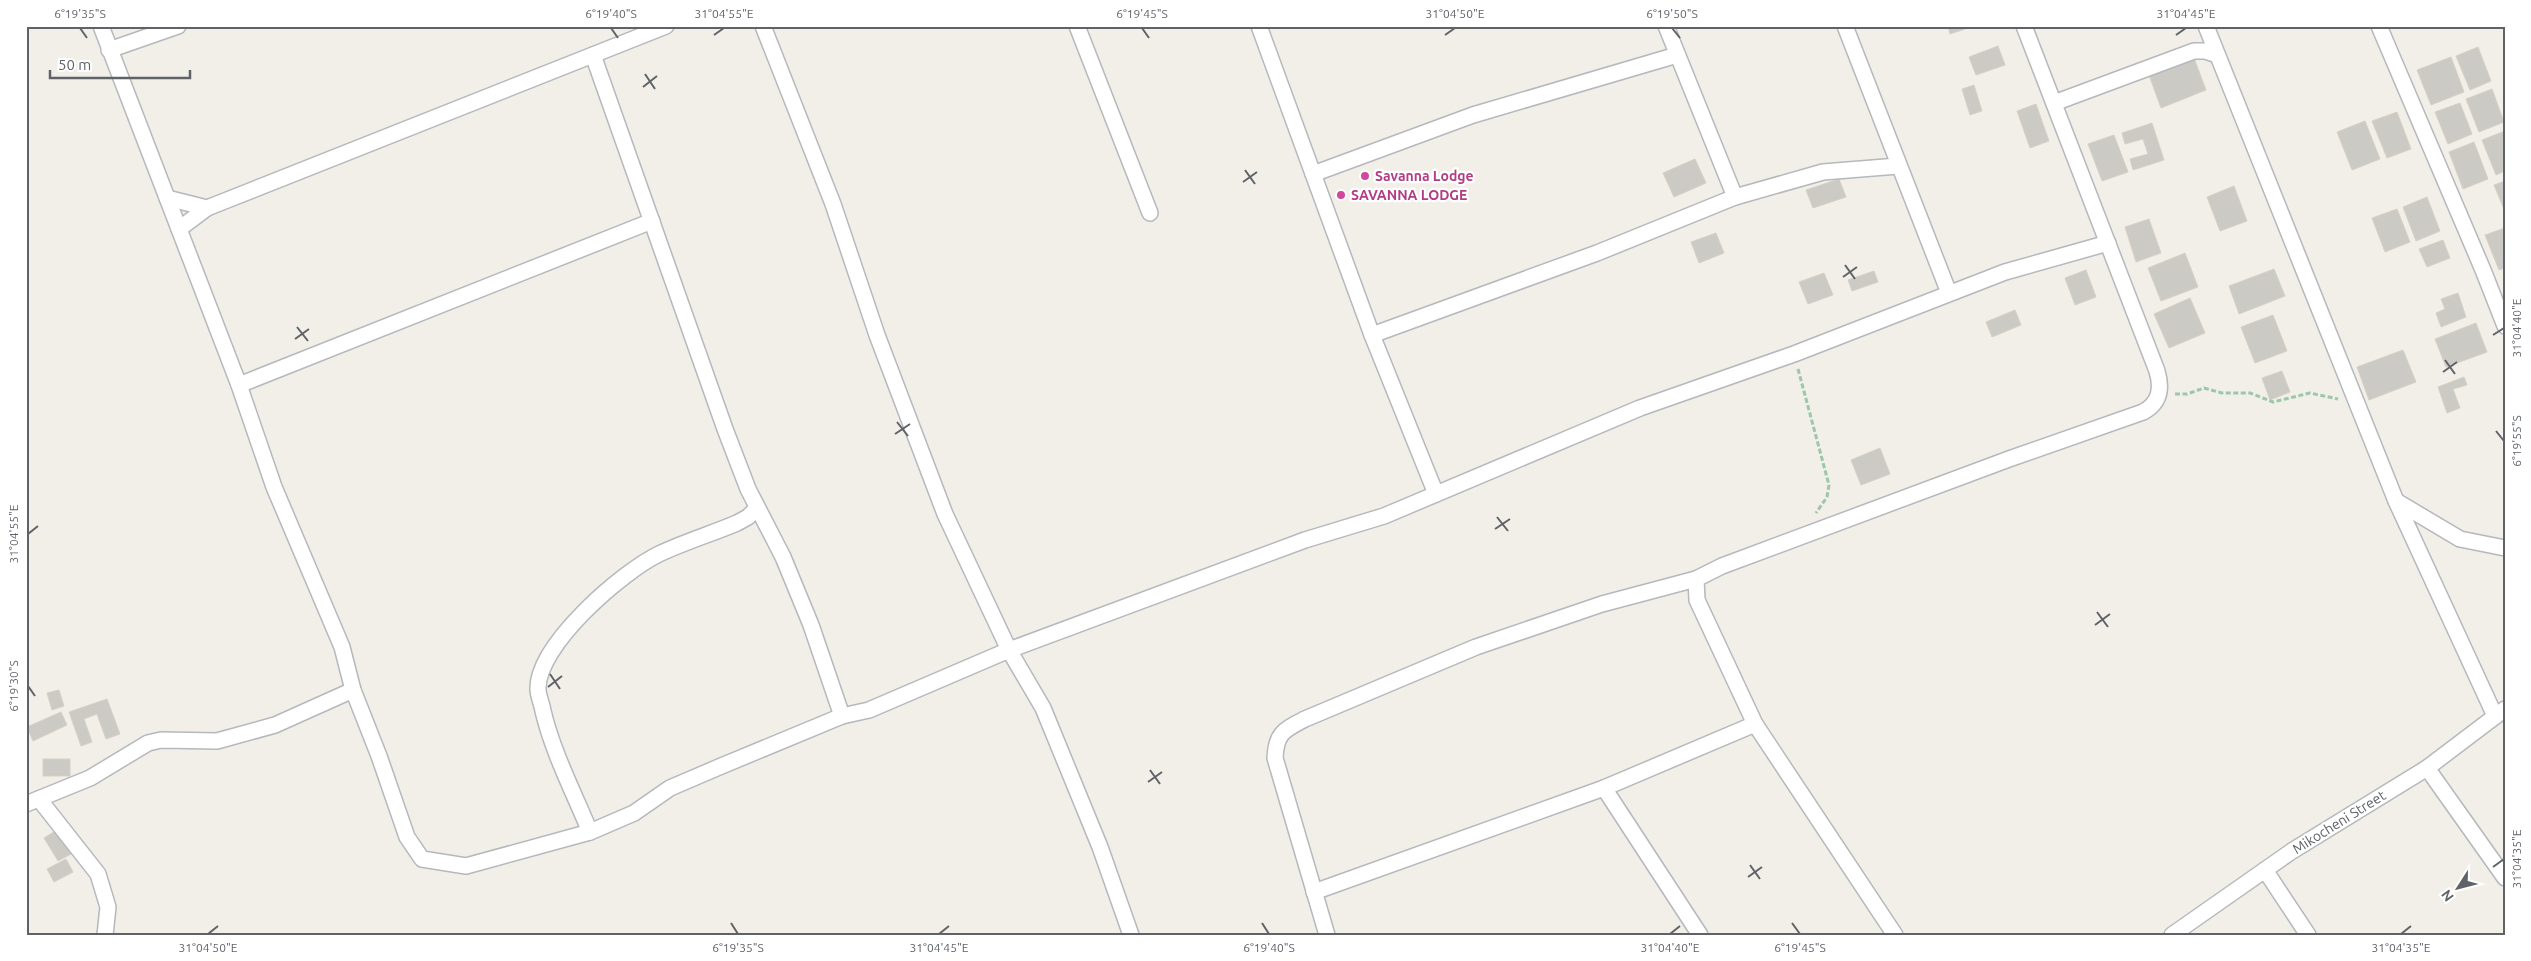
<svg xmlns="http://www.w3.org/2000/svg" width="2531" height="961" font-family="Ubuntu,sans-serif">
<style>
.building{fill:#cccac5;stroke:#d6d1c6}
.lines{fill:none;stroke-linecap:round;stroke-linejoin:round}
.street-casing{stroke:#b5b8bc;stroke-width:18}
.path{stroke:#9cc7a9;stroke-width:3;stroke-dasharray:5 2.5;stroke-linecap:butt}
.street{stroke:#fff;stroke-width:15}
.ticks{fill:none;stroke:#5f6368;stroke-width:2}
.hotel-dot{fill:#d1479c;stroke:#fff;stroke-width:2}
.labels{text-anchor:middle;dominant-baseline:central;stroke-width:4.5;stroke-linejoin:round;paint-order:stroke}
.hotel-label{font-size:14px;font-weight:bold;fill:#b23c85;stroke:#fff;text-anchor:start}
.street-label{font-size:14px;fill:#5f6368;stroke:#fff}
.neatline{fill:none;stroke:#5f6368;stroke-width:2}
.ticks-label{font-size:12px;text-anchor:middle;fill:#5f6368}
</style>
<rect width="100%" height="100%" fill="#f1efe8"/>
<g class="building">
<polygon points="1948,26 1967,26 1968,28 1950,34"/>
<polygon points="1998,46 2005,65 1976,75 1969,57"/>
<polygon points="2478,47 2491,81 2470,90 2456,56"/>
<polygon points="2451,57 2464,92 2431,105 2417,70"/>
<polygon points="2194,58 2206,90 2161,108 2149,75"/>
<polygon points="1974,85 1982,111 1970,115 1962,89"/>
<polygon points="2492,89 2504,122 2479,132 2466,99"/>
<polygon points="2460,103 2472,134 2448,144 2435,112"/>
<polygon points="2036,104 2049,141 2030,148 2017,111"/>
<polygon points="2397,112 2411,149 2387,158 2372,121"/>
<polygon points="2365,121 2380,159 2352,170 2337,132"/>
<polygon points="2152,123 2164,160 2133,170 2130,159 2148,154 2143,139 2125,144 2122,133"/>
<polygon points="2505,131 2505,171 2496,175 2482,140"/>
<polygon points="2114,135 2128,172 2102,181 2088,144"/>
<polygon points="2474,142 2488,179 2463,189 2449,152"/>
<polygon points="1695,159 1706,183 1674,197 1663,173"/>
<polygon points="1839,179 1846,197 1813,208 1806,190"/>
<polygon points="2505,181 2505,212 2494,185"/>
<polygon points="2234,186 2247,221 2220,231 2207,197"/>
<polygon points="2427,197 2440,231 2416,241 2403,207"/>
<polygon points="2397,209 2410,242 2385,252 2372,218"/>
<polygon points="2149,219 2161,253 2136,262 2125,227"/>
<polygon points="2505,228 2505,268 2499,270 2485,235"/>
<polygon points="1716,233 1724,253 1699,263 1691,242"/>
<polygon points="2443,240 2450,258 2427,267 2419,249"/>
<polygon points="2185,253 2198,287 2161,301 2148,268"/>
<polygon points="2274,269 2285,296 2239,314 2229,286"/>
<polygon points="2086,270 2096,297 2075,305 2065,278"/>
<polygon points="1874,271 1878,282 1852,291 1848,280"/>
<polygon points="1824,273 1833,295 1808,304 1799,282"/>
<polygon points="2458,293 2466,317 2441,327 2436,313 2445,309 2441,299"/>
<polygon points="2190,298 2205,333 2169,348 2154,314"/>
<polygon points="2015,310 2021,325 1992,337 1986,322"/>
<polygon points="2273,315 2287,351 2255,363 2241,327"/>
<polygon points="2476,323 2487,352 2446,367 2435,339"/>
<polygon points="2403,350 2416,382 2369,400 2357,367"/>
<polygon points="2282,371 2290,392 2270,400 2262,378"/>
<polygon points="2464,377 2467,385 2453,389 2460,408 2447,413 2438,387"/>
<polygon points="1880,448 1890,474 1861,485 1851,460"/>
<polygon points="59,690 64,706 52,710 47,693"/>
<polygon points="107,699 120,734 106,739 97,714 84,719 92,742 81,746 69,712"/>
<polygon points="61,712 67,725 33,741 27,727"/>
<rect x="43" y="759" width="27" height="17"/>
<polygon points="57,830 71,854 58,861 44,838"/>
<polygon points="66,859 73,872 54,882 47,869"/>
</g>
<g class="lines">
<g class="street-casing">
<g id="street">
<polyline points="101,26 239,385 274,487 342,647 353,690 379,756 407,837 422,859 466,866 590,832 634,813 670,788 719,767 842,716 869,710 1009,650 1305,540 1384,516 1640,408 1794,354 2005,272 2108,243"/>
<polyline points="763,26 833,204 877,335 945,514 1009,650 1043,708 1100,847 1131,935"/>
<polyline points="1077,26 1150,213"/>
<polyline points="1259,26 1372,335 1436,494"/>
<polyline points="1666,26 1735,197"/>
<polyline points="1845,26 1949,293"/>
<polyline points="2206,26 2396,501 2495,716"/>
<polyline points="2379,26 2483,270 2505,326"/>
<polyline points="109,50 178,26"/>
<polyline points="593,55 725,429 748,489 783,557 811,625 842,716"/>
<polyline points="2054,103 2194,51 2205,51 2217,55"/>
<polyline points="1313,174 1473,115 1677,55"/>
<polyline points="167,198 207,208"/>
<polyline points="179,229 207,208 666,26"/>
<polyline points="1372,335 1597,253 1735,197 1823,172 1898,166"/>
<polyline points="239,385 652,221"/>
<polyline points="2396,501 2460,539 2505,548"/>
<polyline points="2427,768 2505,878"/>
<polyline points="1604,788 1700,935"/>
<polyline points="39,799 98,874 108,907 105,935"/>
<polyline points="26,804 90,778 148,743 161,740 217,741 275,725 353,690"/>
<path d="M 590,832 C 574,793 553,753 543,711 C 542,704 538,696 538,689 C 537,645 622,572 659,554 C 684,542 711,534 737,523 L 748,517 L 757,508"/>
<polyline points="2265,870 2308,935"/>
<polyline points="1314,892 1604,788 1755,724"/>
<path d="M 1327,935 L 1275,758 C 1276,733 1284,730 1305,719 L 1476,647 L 1602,604 L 1696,579"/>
<path d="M 1895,935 L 1755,724 L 1697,600 L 1696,579 L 1722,566 L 2009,459 L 2143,412 C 2160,403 2162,388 2157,371 L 2024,26"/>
<polyline points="2172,935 2292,851 2427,768 2505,709"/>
</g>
</g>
<g class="path">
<polyline points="1798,369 1829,485 1827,497 1816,513"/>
<polyline points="2175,394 2187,394 2204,388 2222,393 2250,393 2273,402 2310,393 2338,399"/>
</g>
<use href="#street" class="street"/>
</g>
<path class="ticks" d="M 80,28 L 87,38M 611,28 L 618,38M 1142,28 L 1149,38M 1672,28 L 1680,38M 714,35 L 724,28M 1445,35 L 1455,28M 2176,35 L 2186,28M 645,74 L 655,89M 643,87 L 657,76M 1245,170 L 1255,184M 1243,182 L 1257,172M 1845,265 L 1855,279M 1843,277 L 1857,267M 297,327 L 308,341M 2493,335 L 2504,328M 295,339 L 309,329M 2445,360 L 2455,374M 2443,372 L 2457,362M 897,422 L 908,436M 2496,431 L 2504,441M 895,434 L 910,424M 1497,517 L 1508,531M 1495,529 L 1510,519M 28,534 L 38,526M 2097,612 L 2108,627M 2095,625 L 2110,614M 550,674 L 560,689M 28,686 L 35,696M 548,687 L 562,676M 1150,770 L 1160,784M 1148,782 L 1162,772M 1750,865 L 1760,879M 2493,867 L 2504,859M 1748,877 L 1762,867M 731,923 L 738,934M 1262,923 L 1269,934M 1792,923 L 1800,934M 208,934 L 218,926M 939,934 L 949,926M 1670,934 L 1680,926M 2401,934 L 2411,926"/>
<g class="hotel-dot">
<circle cx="1365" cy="176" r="5"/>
<circle cx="1341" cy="195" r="5"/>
</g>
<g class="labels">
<g class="hotel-label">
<text x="1375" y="176">Savanna Lodge</text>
<text x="1351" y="195">SAVANNA LODGE</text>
</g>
<g class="street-label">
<text transform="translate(2339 822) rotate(-32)">Mikocheni Street</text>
</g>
</g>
<rect width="2531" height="961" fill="none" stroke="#ffffff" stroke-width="55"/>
<g transform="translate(2458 888) rotate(234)" stroke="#ffffff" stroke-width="4" paint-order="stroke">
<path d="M0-4L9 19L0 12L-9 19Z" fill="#5f6368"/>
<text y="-8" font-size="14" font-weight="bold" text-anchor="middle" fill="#5f6368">N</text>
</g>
<path d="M50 70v8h140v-8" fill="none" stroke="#5f6368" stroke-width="2.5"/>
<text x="58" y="70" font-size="15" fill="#5f6368" stroke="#ffffff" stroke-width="4" paint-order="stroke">50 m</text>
<rect x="28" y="28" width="2476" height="906" class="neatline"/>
<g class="ticks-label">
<text x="80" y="18">6°19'35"S</text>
<text x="611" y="18">6°19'40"S</text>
<text x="724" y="18">31°04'55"E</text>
<text x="1142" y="18">6°19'45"S</text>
<text x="1455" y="18">31°04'50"E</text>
<text x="1672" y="18">6°19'50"S</text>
<text x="2186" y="18">31°04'45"E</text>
<text transform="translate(2517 328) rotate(-90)" y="4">31°04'40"E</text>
<text transform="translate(2517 441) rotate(-90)" y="4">6°19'55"S</text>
<text transform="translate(14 534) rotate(-90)" y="4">31°04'55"E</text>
<text transform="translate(14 686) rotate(-90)" y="4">6°19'30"S</text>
<text transform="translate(2517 859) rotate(-90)" y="4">31°04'35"E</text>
<text x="208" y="952">31°04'50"E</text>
<text x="738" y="952">6°19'35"S</text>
<text x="939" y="952">31°04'45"E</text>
<text x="1269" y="952">6°19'40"S</text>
<text x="1670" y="952">31°04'40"E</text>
<text x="1800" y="952">6°19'45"S</text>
<text x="2401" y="952">31°04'35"E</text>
</g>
</svg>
